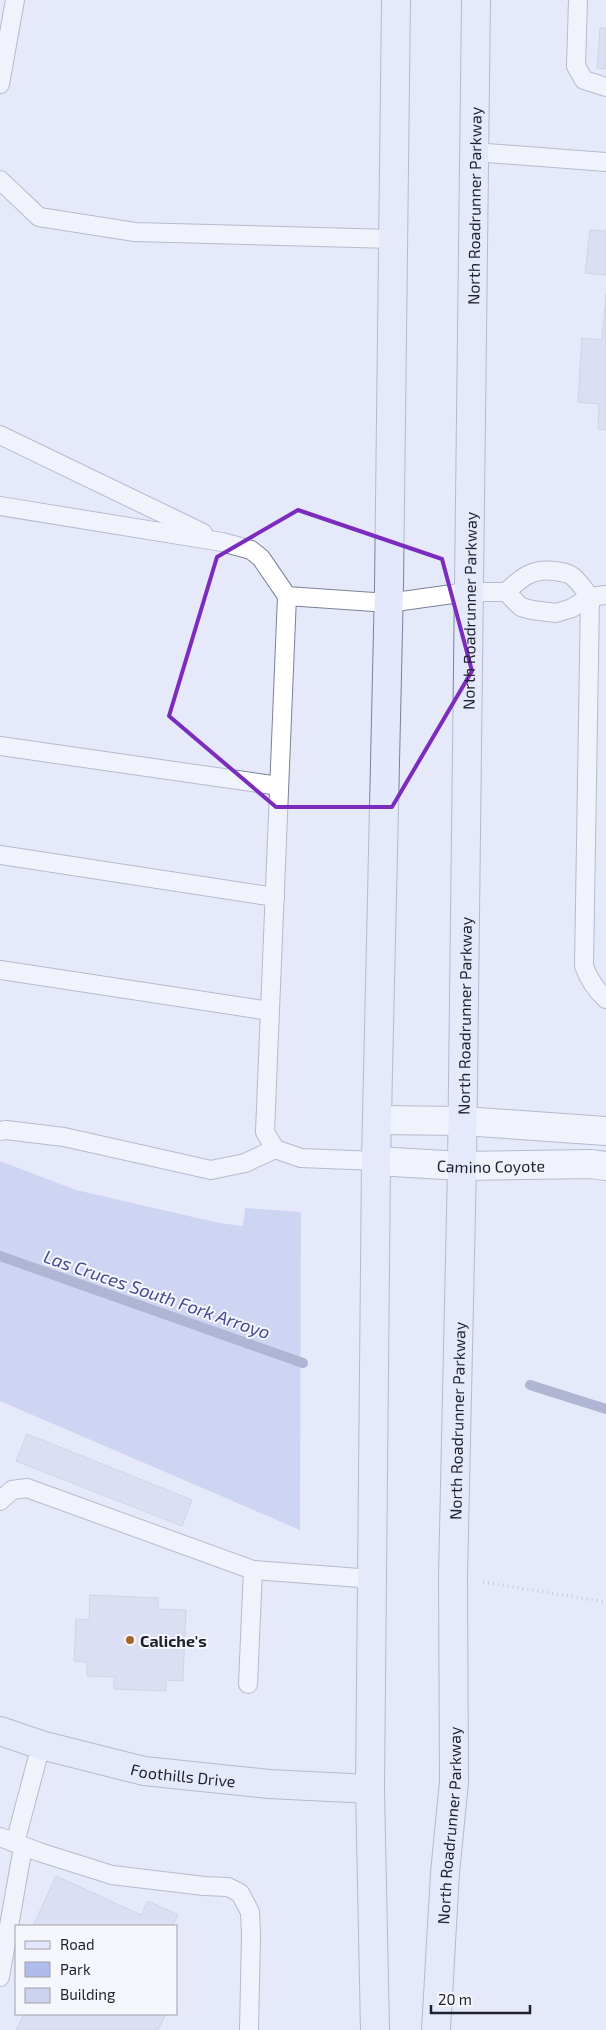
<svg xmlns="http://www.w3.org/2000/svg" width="606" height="2030" font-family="'Exo 2',sans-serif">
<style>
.green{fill:#b1bcec}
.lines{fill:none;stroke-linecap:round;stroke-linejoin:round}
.stream{stroke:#6d77a3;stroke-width:10}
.building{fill:#ccd3ee;stroke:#b3bad4}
.lane-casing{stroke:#7b819a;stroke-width:20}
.street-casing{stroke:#7b819a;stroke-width:30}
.secondary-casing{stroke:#7b819a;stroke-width:30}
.path{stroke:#a0a3b1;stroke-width:3;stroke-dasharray:1 4;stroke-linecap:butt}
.lane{stroke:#fff;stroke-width:18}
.street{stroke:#fff;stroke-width:28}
.secondary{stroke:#e3e8fd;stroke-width:28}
.marked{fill:none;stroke:#7b2cbf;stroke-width:4;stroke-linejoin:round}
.poi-dot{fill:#a16626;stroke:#f6f7fd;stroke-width:2}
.labels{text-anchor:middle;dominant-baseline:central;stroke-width:4;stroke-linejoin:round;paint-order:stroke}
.street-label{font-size:16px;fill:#1f212b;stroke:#f6f7fd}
.poi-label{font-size:16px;font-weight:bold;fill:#1f212b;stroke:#f6f7fd;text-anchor:start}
.water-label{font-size:18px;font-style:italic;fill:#414b92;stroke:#f6f7fd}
</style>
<rect width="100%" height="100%" fill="#e5e9fa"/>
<polygon class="green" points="0,1161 76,1190 219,1223 243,1226 245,1208 301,1212 300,1530 0,1401"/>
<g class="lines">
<g class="stream">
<polyline points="0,1256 303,1363"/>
<polyline points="530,1385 606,1409"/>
</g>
</g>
<g class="building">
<polygon points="600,28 606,28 606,69 597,68"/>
<polygon points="590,230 606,231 606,275 585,273"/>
<polygon points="606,293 606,430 598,429 599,404 578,402 582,338 602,340"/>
<polygon points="27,1434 192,1500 182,1526 16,1461"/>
<polygon points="90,1595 158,1598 158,1609 186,1610 183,1681 166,1680 166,1691 114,1689 114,1679 117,1677 87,1676 87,1662 74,1661 76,1619 89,1620"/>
<polygon points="56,1876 141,1915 148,1901 178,1915 172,1926 33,1926"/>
<polygon points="24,2014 166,2014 158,2030 16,2030"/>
</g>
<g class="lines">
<g class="lane-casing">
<g id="lane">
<polyline points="578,0 576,66 584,80 606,87"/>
<polyline points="0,84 15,0"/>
<polyline points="474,152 606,162"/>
<polyline points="0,180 39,217 135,232 392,239"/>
<polyline points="0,435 203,533"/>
<polyline points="0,506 222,542 251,550 261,558 287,596 388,603 467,592 506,592 521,607 532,610 556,613 572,608 590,597 606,595"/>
<path d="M 506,592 C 521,578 532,568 554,571 C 560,572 567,572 572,576 C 579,581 585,591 590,597 L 584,966 C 589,980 595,989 606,999"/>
<polyline points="287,596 265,1132 275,1149 301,1158 376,1161"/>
<polyline points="0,746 279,786"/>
<polyline points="0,855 275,897"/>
<polyline points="0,970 270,1011"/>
<polyline points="0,1131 6,1130 64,1137 211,1170 245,1163 275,1149"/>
<polyline points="0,1501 12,1490 27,1488 253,1570 373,1579"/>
<polyline points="248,1684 253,1570"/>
<polyline points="0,1837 39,1852 112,1875 204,1886 228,1887 240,1893 250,1912 251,1935 249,2030"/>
<polyline points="15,1843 41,1745"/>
<polyline points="0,1977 23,1847"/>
</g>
</g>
<g class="street-casing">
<g id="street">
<polyline points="377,1120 463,1121 606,1131"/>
<path id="s1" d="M 376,1161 L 462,1166 L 591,1164 L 606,1166"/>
</g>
</g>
<g class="secondary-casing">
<g id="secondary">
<path id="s2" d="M 0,1731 L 41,1745 L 144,1771 L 269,1784 L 370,1789"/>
<polyline points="375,2030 370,1789 376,1161 389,586 396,0"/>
<path id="s3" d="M 436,2030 L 445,1873 L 454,1782 L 453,1577 L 462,1166 L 476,0"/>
</g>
</g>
<polyline class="path" points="483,1582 606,1602"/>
<use href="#lane" class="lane"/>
<use href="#street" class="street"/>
<use href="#secondary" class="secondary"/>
</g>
<path d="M0 0H606V2030H0ZM 298,510 L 442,559 L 472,671 L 392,807 L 276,807 L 169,716 L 217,557 Z" fill="#e5e9fa" fill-opacity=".55" fill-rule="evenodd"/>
<path class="marked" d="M 298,510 L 442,559 L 472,671 L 392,807 L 276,807 L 169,716 L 217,557 Z"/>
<circle class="poi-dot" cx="130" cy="1640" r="5"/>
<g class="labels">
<g class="street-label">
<text stroke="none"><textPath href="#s3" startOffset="1825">North Roadrunner Parkway</textPath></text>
<text stroke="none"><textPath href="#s3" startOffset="1420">North Roadrunner Parkway</textPath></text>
<text stroke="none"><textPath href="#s3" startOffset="1015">North Roadrunner Parkway</textPath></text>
<text stroke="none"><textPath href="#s1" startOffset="115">Camino Coyote</textPath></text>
<text stroke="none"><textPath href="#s3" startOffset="610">North Roadrunner Parkway</textPath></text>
<text stroke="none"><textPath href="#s2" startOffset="189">Foothills Drive</textPath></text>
<text stroke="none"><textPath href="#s3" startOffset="205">North Roadrunner Parkway</textPath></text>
</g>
<g class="poi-label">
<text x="140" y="1640">Caliche's</text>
</g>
<g class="water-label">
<text transform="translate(157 1294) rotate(19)">Las Cruces South Fork Arroyo</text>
</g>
</g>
<rect x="15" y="1925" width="162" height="90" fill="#f6f7fd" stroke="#a0a1a9"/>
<rect x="25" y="1941" width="25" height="8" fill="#e3e8fd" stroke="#a0a1a9"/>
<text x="60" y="1950" font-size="15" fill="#1f212b">Road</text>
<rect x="25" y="1962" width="25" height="15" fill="#b1bcec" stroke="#a0a1a9"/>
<text x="60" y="1975" font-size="15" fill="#1f212b">Park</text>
<rect x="25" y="1988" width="25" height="15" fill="#ccd3ee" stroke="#a0a1a9"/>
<text x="60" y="2000" font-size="15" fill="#1f212b">Building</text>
<path d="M431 2005v8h99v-8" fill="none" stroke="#1f212b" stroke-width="2.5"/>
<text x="438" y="2005" font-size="15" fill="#1f212b" stroke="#f6f7fd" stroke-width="4" paint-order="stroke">20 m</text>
</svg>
